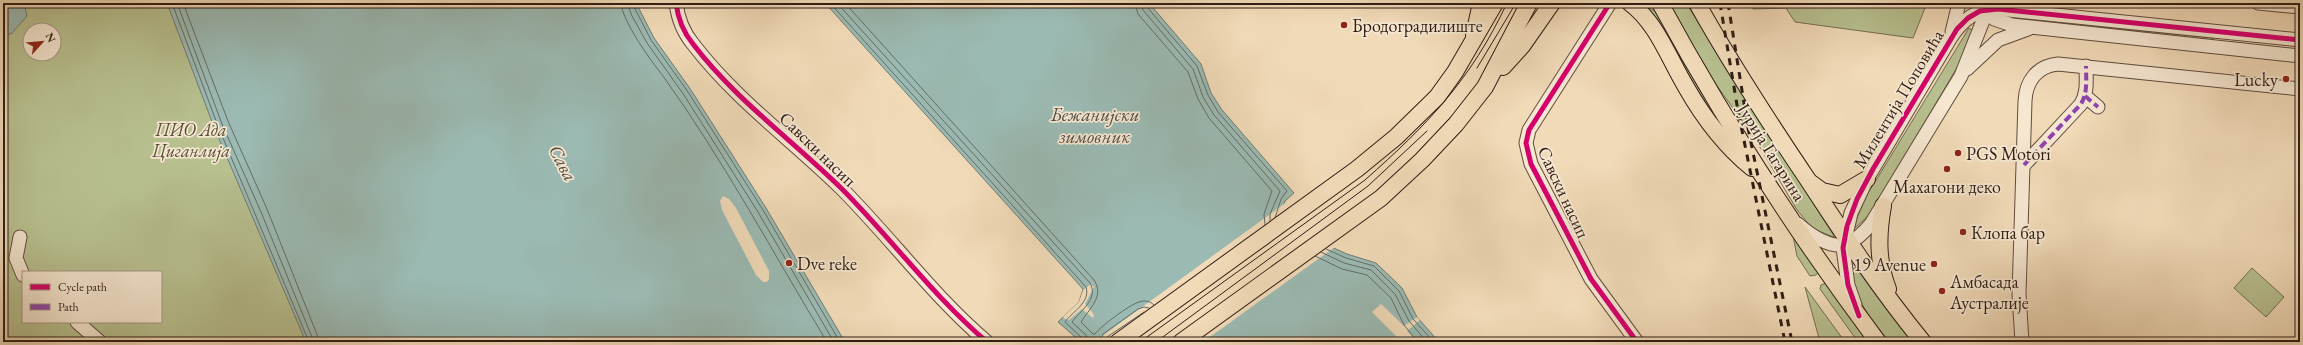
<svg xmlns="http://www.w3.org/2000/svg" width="2303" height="345" font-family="'EB Garamond',serif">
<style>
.green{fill:#b8c090;stroke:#746e52;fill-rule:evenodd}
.water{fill:#9bbab3;stroke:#707b73}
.pier{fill:#f1dab8}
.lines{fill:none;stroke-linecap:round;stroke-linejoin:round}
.shore{stroke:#656c64;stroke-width:1}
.minor-casing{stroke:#604c3d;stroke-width:15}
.major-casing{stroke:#2f1d14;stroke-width:18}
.minor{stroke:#f6e7d1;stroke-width:13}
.major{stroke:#f1dab8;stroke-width:16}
.tram{stroke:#2f1d14;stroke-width:1}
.rail{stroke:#2f1d14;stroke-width:3;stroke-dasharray:7 7;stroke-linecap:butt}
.quiet{stroke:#8e44ad;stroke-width:4;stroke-dasharray:8 4;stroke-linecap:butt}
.cycleway-casing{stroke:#f6e7d1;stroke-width:8}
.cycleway{stroke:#d6006c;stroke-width:5}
.poi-dot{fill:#8f2418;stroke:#f6e7d1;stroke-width:1.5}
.labels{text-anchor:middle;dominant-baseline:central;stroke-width:3.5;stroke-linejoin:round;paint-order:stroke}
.poi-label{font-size:18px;fill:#2f1d14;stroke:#f6e7d1;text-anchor:start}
.street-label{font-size:18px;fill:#2f1d14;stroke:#f6e7d1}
.park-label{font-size:18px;font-style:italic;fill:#584e39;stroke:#f6e7d1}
.water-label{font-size:19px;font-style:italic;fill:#4f4c44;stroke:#f6e7d1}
</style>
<rect width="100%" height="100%" fill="#f1dab8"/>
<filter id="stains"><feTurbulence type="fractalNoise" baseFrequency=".005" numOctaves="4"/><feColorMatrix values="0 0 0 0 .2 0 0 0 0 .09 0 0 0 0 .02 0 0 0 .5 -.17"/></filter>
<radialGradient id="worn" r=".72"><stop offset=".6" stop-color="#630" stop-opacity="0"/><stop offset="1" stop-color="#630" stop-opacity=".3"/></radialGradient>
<g class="green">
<path d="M 3,3 L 277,3 L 452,342 L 3,342 ZM 30,30 L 54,30 L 54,54 L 30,54 ZM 23,272 L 161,272 L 161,322 L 23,322 Z"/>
<polygon points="1667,3 1686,3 1834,236 1833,237 1812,228 1797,210 1755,139 1715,83"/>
<polygon points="1752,3 1927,3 1913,38 1795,22 1786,8 1753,9"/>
<polygon points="1642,4 1662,15 1736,147 1703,104"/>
<polygon points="2009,18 2213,38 2214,43 2013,23"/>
<polygon points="1969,28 1975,32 1962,59 1871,213 1855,228 1856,220 1867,195"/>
<polygon points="1793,236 1818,273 1816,275 1810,276 1797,256"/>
<path d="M 1857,267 L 1913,342 L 1889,342 C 1867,315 1859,304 1850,270 Z"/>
<polygon points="2252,268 2284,297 2266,317 2234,288"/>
<polygon points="1826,283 1869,342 1858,342 1820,289 1821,285"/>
<polygon points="1805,287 1845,342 1820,342"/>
</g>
<g class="water">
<polygon points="3,3 24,3 27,16 12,33 3,37"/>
<polygon points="167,3 636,3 654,38 691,90 766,208 845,342 306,342 214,127"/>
<polygon points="825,3 1149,3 1201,64 1211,93 1222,110 1294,193 1285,201 1279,217 1286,227 1347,254 1376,263 1402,288 1417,317 1439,342 1174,342 1155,323 1107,342 1081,342 1058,322 1079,302 1083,289"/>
</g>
<g class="pier">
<polygon points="723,196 729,199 736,208 769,271 769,279 767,282 763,282 756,275 722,210 720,201"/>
<polygon points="1288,201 1281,217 1287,225 1335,247 1203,342 1172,342 1153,325 1110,342 1094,342"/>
<polygon points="1091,284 1094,287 1085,304 1092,312 1094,316 1093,318 1082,309 1069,320 1065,319 1063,317 1079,302 1083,290"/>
<polygon points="1381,304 1404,326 1417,317 1420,320 1407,331 1417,342 1402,342 1372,312"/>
</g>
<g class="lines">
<g class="shore">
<polyline points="172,3 218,126 309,342"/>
<polyline points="177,3 222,124 261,212 314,342"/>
<polyline points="183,3 228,121 267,209 320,342"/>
<path d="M 621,3 C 622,21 651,61 663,76 C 724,161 773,253 827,342"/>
<polyline points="627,3 632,16 647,43 684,95 758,212 834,342"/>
<polyline points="632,3 651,40 688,92 763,210 840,342"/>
<path d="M 830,3 L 1086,287 C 1091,302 1072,312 1065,322 L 1082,338 L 1083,342"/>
<path d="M 837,3 L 1090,283 C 1099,299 1080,311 1072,322 L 1086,335 L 1088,342"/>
<path d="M 845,3 L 1094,280 C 1105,296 1089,309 1081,322 L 1093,334 L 1095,334 C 1101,326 1129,305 1139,302 C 1145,300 1150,301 1154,305"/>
<polyline points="1135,3 1138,14 1188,72 1198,99 1209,118 1272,191 1264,214 1265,225"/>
<polyline points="1141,3 1143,10 1193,69 1203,97 1214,115 1280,191 1270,214 1270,221"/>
<polyline points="1146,3 1147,7 1197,66 1208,95 1218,112 1287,191 1281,199 1275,218"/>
<polyline points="1326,249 1346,258 1374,266 1399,291 1413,319 1434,342"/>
<polyline points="1321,252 1344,263 1371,270 1395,294 1409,321 1427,342"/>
<polyline points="1315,256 1342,269 1367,275 1391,298 1404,325 1418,342"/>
<polyline points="1100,342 1103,334 1138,309 1144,307 1149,308"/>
<polyline points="1105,342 1107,337 1144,312"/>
</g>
<g class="minor-casing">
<g id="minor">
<path d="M 676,3 C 678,19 683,32 693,44 C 735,99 792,140 841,188 C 891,238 933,296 987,342"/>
<polyline points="1610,3 1529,130 1526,143 1531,164 1591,279 1637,342"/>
<polyline points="2258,3 2300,7"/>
<polyline points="1982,7 1994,19 2012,25 2300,56"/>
<polyline points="1952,32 1959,3"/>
<polyline points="1967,69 1998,40 2028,29"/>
<polyline points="2085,96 2098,107"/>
<path d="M 2024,165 L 2081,104 C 2088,92 2086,80 2086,66"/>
<path d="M 1798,224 C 1809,234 1832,251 1849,243 C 1857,239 1865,231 1871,224 L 1961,76 L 1990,3"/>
<polyline points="20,237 16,258 23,275"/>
<path d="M 1855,305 L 1848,285 L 1843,248 L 1851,213 L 1867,179 L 1950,39 C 1961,21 1976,8 1998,9 L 2300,40"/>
<polyline points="77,322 100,342"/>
<path d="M 2022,342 L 2019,294 L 2025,101 C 2026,81 2037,66 2058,64 L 2300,89"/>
</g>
</g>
<g class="major-casing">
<g id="major">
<path d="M 1630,3 C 1657,23 1669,59 1686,87 C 1703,117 1725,146 1752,168"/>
<path d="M 1660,3 C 1724,121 1798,235 1878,342"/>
<path d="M 1697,3 C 1731,64 1769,122 1808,180 C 1844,235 1881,291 1923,342"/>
<polyline points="1474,35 1481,3"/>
<polyline points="1503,67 1522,46 1552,3"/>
<polyline points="1811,183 1822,191 1840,195 1867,179"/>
<path d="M 1883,206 C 1878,234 1877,261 1888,289"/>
<polyline points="1118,342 1357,169 1396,137 1437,97 1455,72 1495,3"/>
<polyline points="1181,342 1381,198 1422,160 1456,124 1485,87 1529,3"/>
</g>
</g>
<use href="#minor" class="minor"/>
<use href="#major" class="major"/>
<g class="tram">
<polyline points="1477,68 1516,3"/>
<path d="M 1140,342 L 1365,180 C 1427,125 1471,80 1507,3"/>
<polyline points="1156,342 1368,186 1427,131"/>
</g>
<g class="rail">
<polyline points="1720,3 1738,111 1785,342"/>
<polyline points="1728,3 1748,128 1792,342"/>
</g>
<g class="quiet">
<polyline points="2085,96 2098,107"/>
<path d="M 2024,165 L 2081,104 C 2088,92 2086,80 2086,66"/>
</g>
<g class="cycleway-casing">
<g id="cycleway">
<path d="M 676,3 C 678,19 683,32 693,44 C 735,99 792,140 841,188 C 891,238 933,296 987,342"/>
<polyline points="1610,3 1529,130 1526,143 1531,164 1591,279 1637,342"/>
<polyline points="1859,316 1848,285 1843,248 1847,226 1857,199 1873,169 1957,29 1968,18 1980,11 1998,9 2300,40"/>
</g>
</g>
<use href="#cycleway" class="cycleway"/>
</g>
<g class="poi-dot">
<circle cx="1344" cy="25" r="4"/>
<circle cx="2286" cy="79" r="4"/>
<circle cx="1958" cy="153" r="4"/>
<circle cx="1947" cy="169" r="4"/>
<circle cx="1963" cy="232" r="4"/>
<circle cx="789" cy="263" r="4"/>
<circle cx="1934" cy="264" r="4"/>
<circle cx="1942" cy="291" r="4"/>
</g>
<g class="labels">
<g class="poi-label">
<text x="1352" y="25">Бродоградилиште</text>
<text x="2278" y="79" text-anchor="end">Lucky</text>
<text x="1966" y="153">PGS Motori</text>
<text x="1947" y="186" text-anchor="middle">Махагони деко</text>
<text x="1971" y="232">Клопа бар</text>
<text x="797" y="263">Dve reke</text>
<text x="1926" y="264" text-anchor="end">19 Avenue</text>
<text x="1950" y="281">Амбасада<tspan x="1950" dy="21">Аустралије</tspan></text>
</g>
<g class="street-label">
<text transform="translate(1898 99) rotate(-59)">Милентија Поповића</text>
<text transform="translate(818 149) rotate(44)">Савски насип</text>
<text transform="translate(1772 152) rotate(58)">Јурија Гагарина</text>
<text transform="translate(1564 192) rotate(65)">Савски насип</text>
</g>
<g class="park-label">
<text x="191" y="129">ПИО Ада<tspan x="191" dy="21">Циганлија</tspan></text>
</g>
<g class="water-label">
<text x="1095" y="114">Бежанијски<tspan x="1095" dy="22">зимовник</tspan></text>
<text transform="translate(563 163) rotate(62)">Сава</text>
</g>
</g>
<rect width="2303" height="345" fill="none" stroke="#f1dab8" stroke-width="16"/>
<rect x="4" y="4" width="2295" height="337" fill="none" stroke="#2f1d14" stroke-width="2"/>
<rect x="8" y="8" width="2287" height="329" fill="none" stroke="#2f1d14"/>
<rect x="22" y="271" width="140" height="52" fill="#f6e7d1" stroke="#a69685"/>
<rect x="30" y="284" width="20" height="6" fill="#d6006c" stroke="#a69685"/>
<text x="58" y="291" font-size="12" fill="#2f1d14">Cycle path</text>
<rect x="30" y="304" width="20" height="6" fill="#8e44ad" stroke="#a69685"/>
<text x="58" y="311" font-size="12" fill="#2f1d14">Path</text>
<g transform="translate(42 42) rotate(63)"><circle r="19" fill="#f6e7d1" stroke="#a69685"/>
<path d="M0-3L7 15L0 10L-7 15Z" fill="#8f2418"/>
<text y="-6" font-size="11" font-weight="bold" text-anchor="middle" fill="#2f1d14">N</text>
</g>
<rect width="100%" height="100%" filter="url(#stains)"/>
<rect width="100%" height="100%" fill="url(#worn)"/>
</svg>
